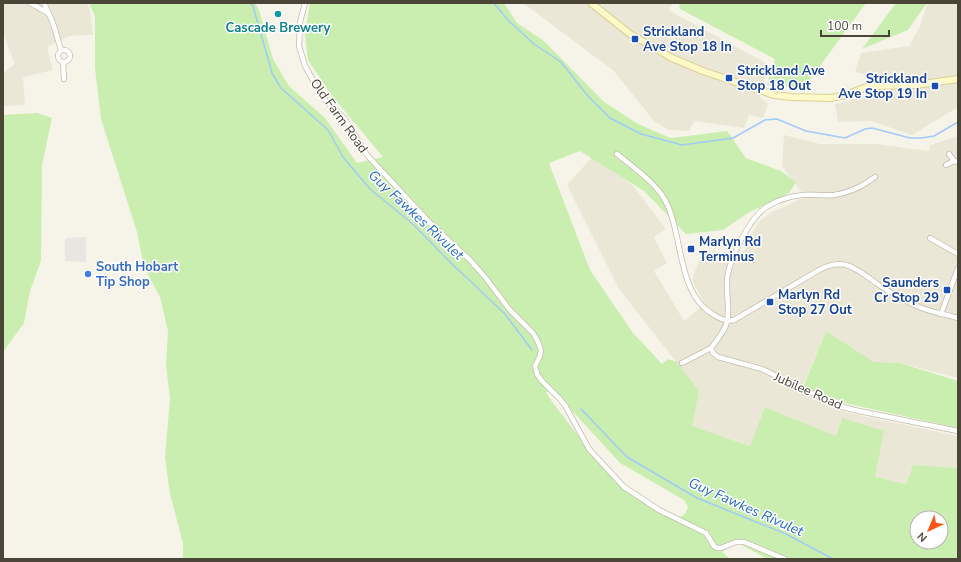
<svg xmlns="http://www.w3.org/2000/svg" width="961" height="562" font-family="'Nunito Sans',sans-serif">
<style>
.residential{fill:#ebe7d7}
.green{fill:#caeeaf;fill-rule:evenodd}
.parking{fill:#e7e6e1}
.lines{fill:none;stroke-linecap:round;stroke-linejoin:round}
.stream{stroke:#a1caf8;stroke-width:1.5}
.street-casing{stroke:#c3bdab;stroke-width:6}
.secondary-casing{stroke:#dad095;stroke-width:8}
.street{stroke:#fff;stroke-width:4.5}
.secondary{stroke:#fff9ca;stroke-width:6}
.culture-dot{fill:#0f9aa8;stroke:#fff;stroke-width:1.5}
.transit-dot{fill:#1a4fb4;stroke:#fff;stroke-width:1.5}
.shop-dot{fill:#3f7fe0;stroke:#fff;stroke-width:1.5}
.labels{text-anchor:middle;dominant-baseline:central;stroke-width:3;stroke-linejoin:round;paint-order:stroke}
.culture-label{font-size:13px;font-weight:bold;fill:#0d838f;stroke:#fff}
.transit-label{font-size:13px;font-weight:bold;fill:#164399;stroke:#fff;text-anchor:start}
.street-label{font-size:13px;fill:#4b4537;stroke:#fff}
.shop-label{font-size:13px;font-weight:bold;fill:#366cbe;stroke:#fff;text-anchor:start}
.water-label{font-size:14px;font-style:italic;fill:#246cc3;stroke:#fff}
</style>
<rect width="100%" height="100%" fill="#f6f4e9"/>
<g class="residential">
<polygon points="3,3 87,3 90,11 93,35 69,36 47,47 53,70 23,77 25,105 3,106 3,73 15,64 3,33"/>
<polygon points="523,3 673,3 668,10 768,64 760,98 768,104 763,118 749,115 744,128 694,121 689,131 668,130 653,120 614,71"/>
<polygon points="928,3 958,3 958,107 912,135 871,121 838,122 835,104 877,94 883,78 855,72 861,53 909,46 919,28"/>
<polygon points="784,135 820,144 875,144 929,151 930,145 958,136 958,378 900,363 874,362 826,331 800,392 848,413 958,436 958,468 913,465 906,484 875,477 842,418 836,436 765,407 751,446 691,426 699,391 619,289 567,185 594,155 634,187 666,229 654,237 667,263 654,271 684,321 705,304 692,280 699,260 738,263 752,233 760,221 770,213 805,197 782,166"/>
</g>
<g class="green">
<path d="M 89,3 L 255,3 L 259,10 L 273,59 L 289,86 L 325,118 L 357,163 L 383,157 L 333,97 L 308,60 L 305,34 L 310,3 L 504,3 L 517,23 L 544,41 L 604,102 L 638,124 L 671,138 L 727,131 L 746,158 L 781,171 L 796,182 L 789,193 L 748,213 L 723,230 L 686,234 L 644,191 L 580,151 L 549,163 L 590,270 L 633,333 L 662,364 L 668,359 L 677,362 L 699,391 L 692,426 L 750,446 L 765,407 L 836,436 L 842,418 L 884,431 L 875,477 L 906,484 L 913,465 L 958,468 L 958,559 L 768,559 L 736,542 L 722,552 L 730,559 L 183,559 L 183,543 L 170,494 L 165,458 L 170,398 L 166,365 L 168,331 L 160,297 L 144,267 L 137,232 L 101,119 L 95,68 L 95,17 ZM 554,391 L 620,463 L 684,500 L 688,507 L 685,514 L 678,518 L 662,515 L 606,472 L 550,399 L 546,392 ZM 917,518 L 941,518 L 941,542 L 917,542 Z"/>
<polygon points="679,3 866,3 804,88 767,85 775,59 680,9"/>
<polygon points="896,3 927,3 908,30 862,49"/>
<polygon points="37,113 52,118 42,165 41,261 30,291 24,323 3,352 3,115"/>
<polygon points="826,331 874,362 900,363 958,381 958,428 849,404 803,387"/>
</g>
<polygon class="parking" points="86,237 86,262 65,261 65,238"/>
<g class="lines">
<g class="stream">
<polyline points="250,3 253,6 272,73 281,88 328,130 343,157 370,189 414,225 449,261 505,314 532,350"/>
<polyline points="494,3 507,19 534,44 561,62 587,95 610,118 641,134 682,145 733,138 765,120 777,119 806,131 845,138 865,129 872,128 910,138 921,138 934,136 958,122"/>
<polyline points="581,409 627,457 697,498 786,534 833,559"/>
</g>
<g class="street-casing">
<g id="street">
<polyline points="30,3 48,13"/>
<polyline points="44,3 53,23 61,50"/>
<polyline points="305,3 300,22 299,46 305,66 318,89 326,101 345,119 367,155 432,225 470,260 485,277 509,309 533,333 537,340 541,350 540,356 535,366 537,374 541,380 559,398 566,407 589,449 624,487 659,510 706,533 714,546 717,548 721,548 736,542 744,542 785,559"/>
<circle cx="64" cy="56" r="6"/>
<polyline points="63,62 64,79"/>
<path d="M 617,154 C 633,167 656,183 665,200 C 684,235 676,294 714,315 C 720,319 726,322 734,320 L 819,270 C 846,256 857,270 879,285 C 891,293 904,300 917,306 C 929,312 945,314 958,318"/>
<polyline points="949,154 954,161"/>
<polyline points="946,165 954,161 958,162"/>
<polyline points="930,238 958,254"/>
<polyline points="941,314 958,268"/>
<path d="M 711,348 C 717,340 725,331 727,322 C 730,308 726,293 727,279 C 730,258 750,216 768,206 C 778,200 791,196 803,195 C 813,194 823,196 834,195 C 849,193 863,186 875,177"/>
<polyline points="682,363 711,348 713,353 718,357 762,369 836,405 854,410 958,431"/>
</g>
</g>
<g class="secondary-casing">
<polyline id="secondary" points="591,3 630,34 672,58 703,71 774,95 792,97 831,98 845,95 867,87 874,86 915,85 958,79"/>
</g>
<use href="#street" class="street"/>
<use href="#secondary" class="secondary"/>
</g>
<circle class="culture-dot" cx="278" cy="14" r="4"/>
<g class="transit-dot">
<rect x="631" y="35" width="8" height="8" rx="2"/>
<rect x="725" y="74" width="8" height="8" rx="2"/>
<rect x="931" y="82" width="8" height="8" rx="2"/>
<rect x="687" y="245" width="8" height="8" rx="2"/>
<rect x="943" y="286" width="8" height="8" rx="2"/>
<rect x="766" y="298" width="8" height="8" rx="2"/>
</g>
<circle class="shop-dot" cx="88" cy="274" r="4"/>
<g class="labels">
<g class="culture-label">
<text x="278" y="28">Cascade Brewery</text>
</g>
<g class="transit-label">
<text x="643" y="32">Strickland<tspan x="643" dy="15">Ave Stop 18 In</tspan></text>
<text x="737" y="71">Strickland Ave<tspan x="737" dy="15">Stop 18 Out</tspan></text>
<text x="927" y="79" text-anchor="end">Strickland<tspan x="927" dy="15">Ave Stop 19 In</tspan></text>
<text x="699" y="242">Marlyn Rd<tspan x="699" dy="15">Terminus</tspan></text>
<text x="939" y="283" text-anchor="end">Saunders<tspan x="939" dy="15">Cr Stop 29</tspan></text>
<text x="778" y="295">Marlyn Rd<tspan x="778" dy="15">Stop 27 Out</tspan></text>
</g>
<g class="street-label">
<text transform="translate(339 116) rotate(54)">Old Farm Road</text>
<text transform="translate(808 391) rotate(24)">Jubilee Road</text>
</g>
<g class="shop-label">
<text x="96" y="267">South Hobart<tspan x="96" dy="15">Tip Shop</tspan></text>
</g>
<g class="water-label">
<text transform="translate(416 215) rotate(43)">Guy Fawkes Rivulet</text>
<text transform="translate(746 507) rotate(24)">Guy Fawkes Rivulet</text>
</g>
</g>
<rect width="961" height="562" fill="none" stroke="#4b4537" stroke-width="8"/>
<g transform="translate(929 530) rotate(224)"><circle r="19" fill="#ffffff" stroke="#b7b5af"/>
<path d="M0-3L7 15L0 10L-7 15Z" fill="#ff5617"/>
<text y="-6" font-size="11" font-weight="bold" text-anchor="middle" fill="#4b4537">N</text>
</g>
<path d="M821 30v6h68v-6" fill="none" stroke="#4b4537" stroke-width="2"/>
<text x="827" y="30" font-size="12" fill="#4b4537" stroke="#ffffff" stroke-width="3" paint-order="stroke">100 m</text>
</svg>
